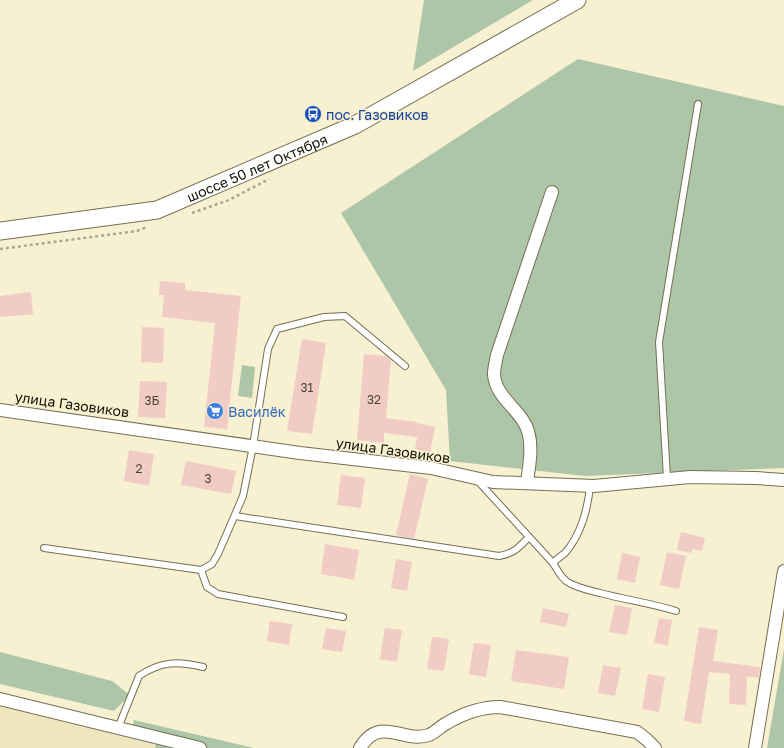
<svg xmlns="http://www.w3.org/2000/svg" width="784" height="748" font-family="'Golos Text',sans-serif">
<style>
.built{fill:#eee6bf}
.green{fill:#adc6a7}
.building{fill:#f0ccc4}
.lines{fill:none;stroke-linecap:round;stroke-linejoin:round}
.lane-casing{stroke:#756f53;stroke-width:8}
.street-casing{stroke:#756f53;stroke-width:14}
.secondary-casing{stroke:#756f53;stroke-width:19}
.path{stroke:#aba78d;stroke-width:2.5;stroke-dasharray:3 3;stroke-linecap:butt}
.lane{stroke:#fff;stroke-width:6}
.street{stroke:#fff;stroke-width:12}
.secondary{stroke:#fff;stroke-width:17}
.labels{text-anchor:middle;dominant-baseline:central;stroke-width:3;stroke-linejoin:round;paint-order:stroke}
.number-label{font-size:12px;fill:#4c4237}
.transit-label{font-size:14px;fill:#164399;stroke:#f7f1d1;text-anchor:start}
.street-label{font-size:14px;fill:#161408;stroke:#f7f1d1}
.shop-label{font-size:14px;fill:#366cbe;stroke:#f7f1d1;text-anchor:start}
</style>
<rect width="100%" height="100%" fill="#f7f1d1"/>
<polygon class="built" points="0,704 156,744 155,748 0,748"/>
<g class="green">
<polygon points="424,0 533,0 413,71"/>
<polygon points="578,59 784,106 784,468 585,476 450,461 446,390 341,213"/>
<polygon points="242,365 255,367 252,398 238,396"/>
<polygon points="784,649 784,748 767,748"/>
<polygon points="0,652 112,681 130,695 114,711 0,684"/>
<polygon points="134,720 254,748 155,748 157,738 131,732"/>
</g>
<g class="building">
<polygon points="160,281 185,283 185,290 241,296 227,429 204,427 215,323 162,317 164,295 159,295"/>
<polygon points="31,292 33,314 0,317 0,296"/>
<polygon points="142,327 164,328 163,363 141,362"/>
<polygon points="302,339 326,343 312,434 287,431"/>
<polygon points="364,354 386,356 391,360 386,418 417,422 417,423 435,427 430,452 415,449 417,437 384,433 384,443 357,440"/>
<polygon points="140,381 167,382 165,418 138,417"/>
<polygon points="129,450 154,454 149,486 124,481"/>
<polygon points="186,461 236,471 231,494 181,485"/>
<polygon points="410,474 428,479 414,539 396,535"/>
<polygon points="341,475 365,478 361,508 337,505"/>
<polygon points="681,532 705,538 702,551 692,549 692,553 677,550"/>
<polygon points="325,544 359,550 354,580 321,574"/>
<polygon points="667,552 686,556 679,589 660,585"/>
<polygon points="622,553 640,557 635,583 617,579"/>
<polygon points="396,559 412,562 407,591 391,588"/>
<polygon points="615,605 632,608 627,635 609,632"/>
<polygon points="543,608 569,614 566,627 540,622"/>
<polygon points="659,618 672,620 668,645 654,643"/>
<polygon points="270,621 292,624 289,645 267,641"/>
<polygon points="699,627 718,630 713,661 760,667 759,678 747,676 746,705 729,704 730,674 709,672 701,724 684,721"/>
<polygon points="326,628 346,631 342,652 322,649"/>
<polygon points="385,628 402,630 397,662 380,659"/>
<polygon points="432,637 449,639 444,671 427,669"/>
<polygon points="474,643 491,645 486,677 469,674"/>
<polygon points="516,650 569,657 564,689 511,681"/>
<polygon points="603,665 621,668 615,696 598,693"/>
<polygon points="648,674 665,677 659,712 642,709"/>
</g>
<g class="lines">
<g class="lane-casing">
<g id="lane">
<polyline points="667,478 659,342 698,104"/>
<path d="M 476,479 L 553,563 C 558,571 562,580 571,584 C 580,588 591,591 600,593 C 626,600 651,603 676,611"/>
<path d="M 235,516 L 499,556 C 515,553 518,548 529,537"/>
<polyline points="44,548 201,570 212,564 218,554 243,496 253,446 268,349 277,329 324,317 345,316 405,366"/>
<path d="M 553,563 C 557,559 561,556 565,553 C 581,535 588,508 590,486"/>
<polyline points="201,570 207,587 218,594 343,617"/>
<path d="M 118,728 L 139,676 C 161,661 178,661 203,667"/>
</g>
</g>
<g class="street-casing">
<g id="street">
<polyline points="0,410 300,453 431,468 493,482 594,486 690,477 756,478 784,480"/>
<path d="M 527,483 C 529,466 533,448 528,431 C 522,410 495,398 494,374 C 494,368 496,361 497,355 L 552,192"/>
<polyline points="0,699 200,748"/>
<path d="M 360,748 C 380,714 403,744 429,735 C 436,732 441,726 447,723 C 464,713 481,707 500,707 L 637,732 L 646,739 L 655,748"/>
<polyline points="755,748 784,571"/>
</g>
</g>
<g class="secondary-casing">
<g id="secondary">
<path id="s1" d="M 0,231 L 157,210 L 355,125 L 577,0"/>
</g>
</g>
<g class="path">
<polyline points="192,213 229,200 269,179"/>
<polyline points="0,249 137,231 147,227"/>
</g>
<use href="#lane" class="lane"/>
<use href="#street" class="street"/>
<use href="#secondary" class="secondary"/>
</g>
<defs>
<g id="bus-disc" transform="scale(0.9)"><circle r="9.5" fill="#1a4fb4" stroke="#f7f1d1"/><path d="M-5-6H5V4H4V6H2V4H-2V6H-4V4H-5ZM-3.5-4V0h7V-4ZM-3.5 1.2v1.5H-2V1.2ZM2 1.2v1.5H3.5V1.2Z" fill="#fff"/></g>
<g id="supermarket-disc" transform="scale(0.9)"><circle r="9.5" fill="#3f7fe0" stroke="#f7f1d1"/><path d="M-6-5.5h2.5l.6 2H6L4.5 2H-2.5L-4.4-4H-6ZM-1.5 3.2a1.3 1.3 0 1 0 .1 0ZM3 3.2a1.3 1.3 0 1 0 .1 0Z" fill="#fff"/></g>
</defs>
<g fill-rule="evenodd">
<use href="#bus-disc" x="313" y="114"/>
<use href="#supermarket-disc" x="215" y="411"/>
</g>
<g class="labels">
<g class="number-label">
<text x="307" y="387">31</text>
<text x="374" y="399">32</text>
<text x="152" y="400">3Б</text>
<text x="139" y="468">2</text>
<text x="208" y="478">3</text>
</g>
<g class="transit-label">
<text x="326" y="114">пос. Газовиков</text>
</g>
<g class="street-label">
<text stroke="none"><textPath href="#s1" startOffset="267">шоссе 50 лет Октября</textPath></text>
<text transform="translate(72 404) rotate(8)">улица Газовиков</text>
<text transform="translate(393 450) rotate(8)">улица Газовиков</text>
</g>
<g class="shop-label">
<text x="228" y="411">Василёк</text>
</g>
</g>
</svg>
